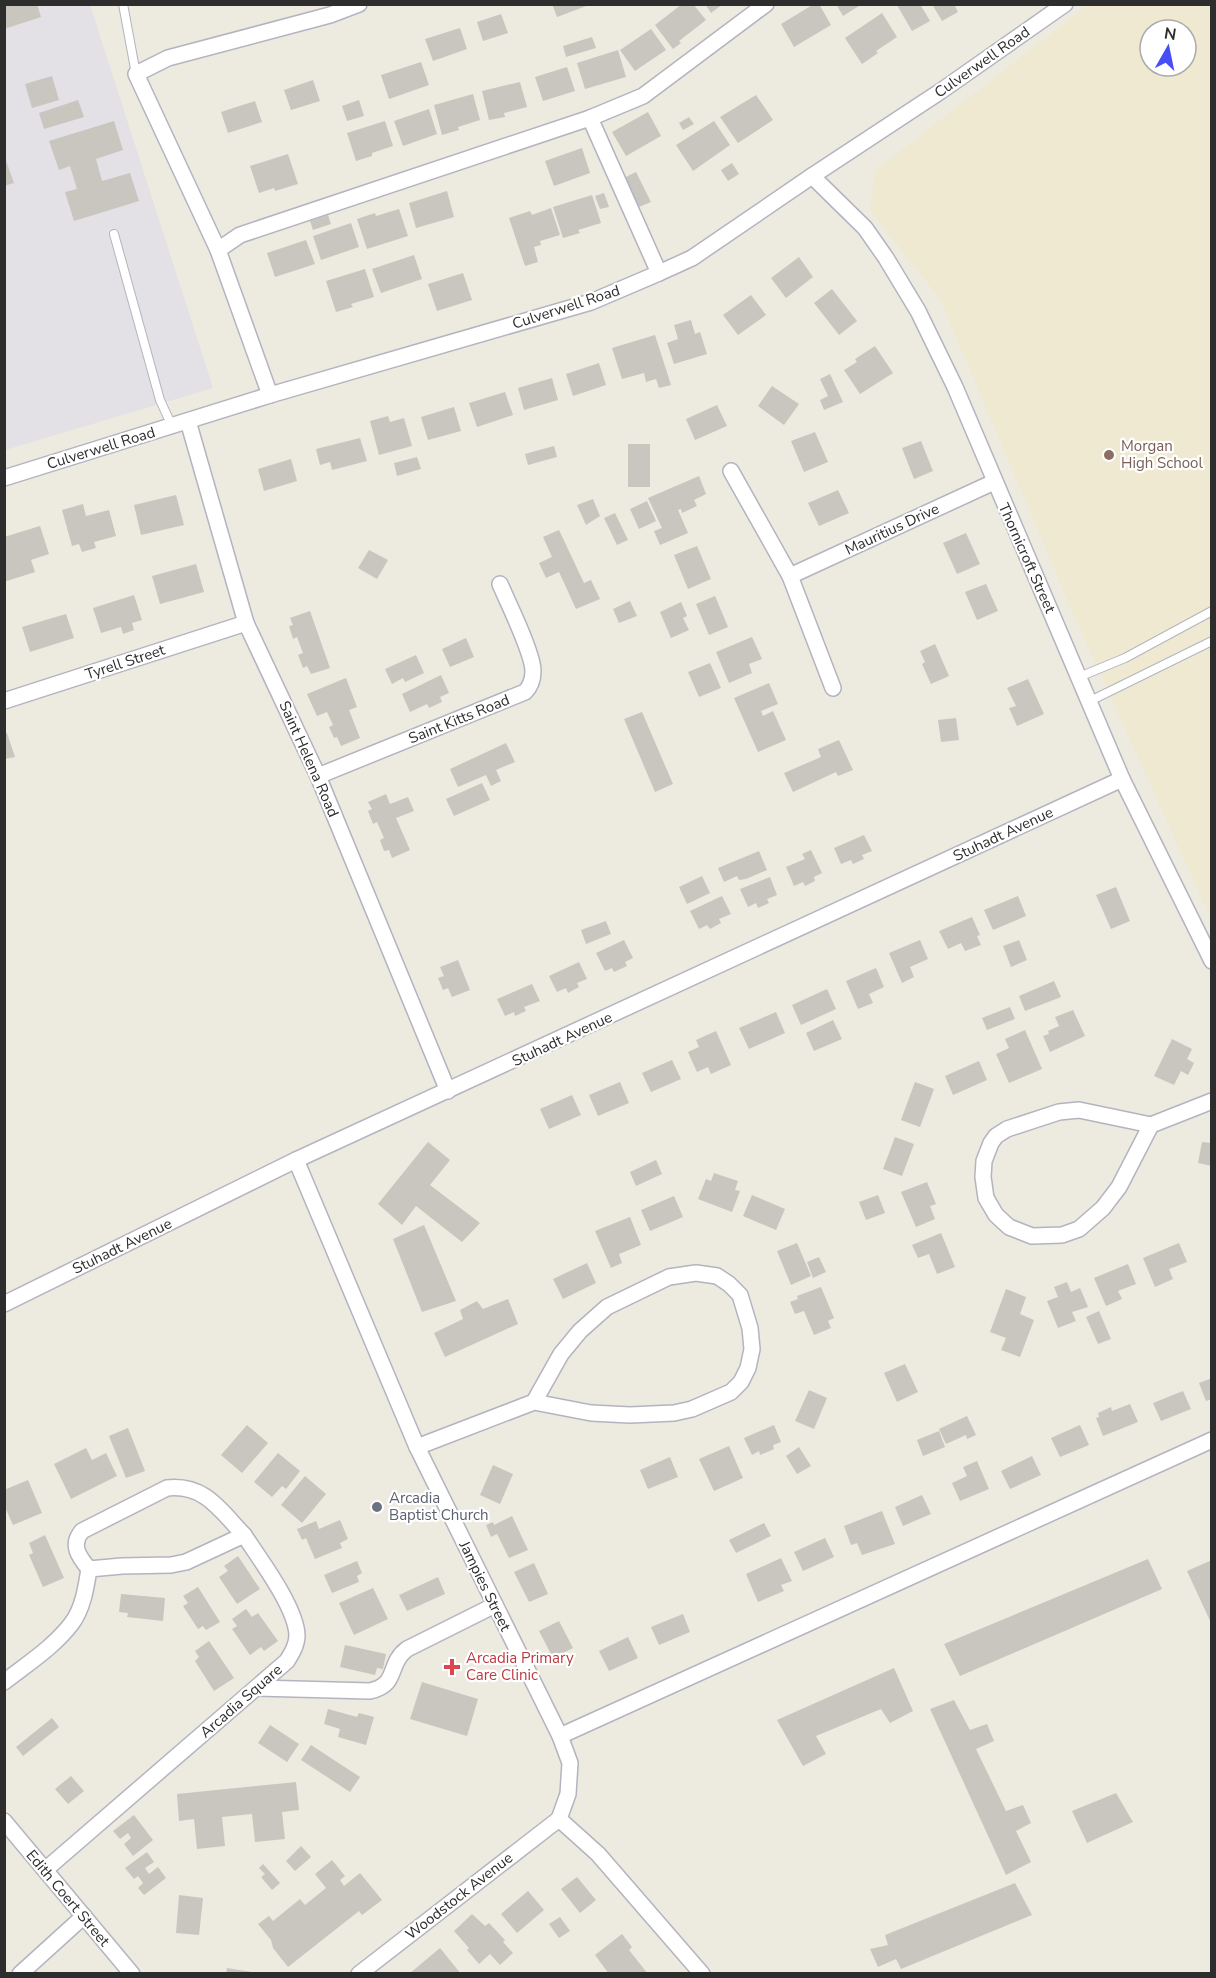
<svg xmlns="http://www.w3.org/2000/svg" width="1216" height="1978" font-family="'Nunito Sans',sans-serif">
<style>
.industrial{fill:#e3e0e6}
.education{fill:#eee9d0;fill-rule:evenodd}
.building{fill:#c9c6bf}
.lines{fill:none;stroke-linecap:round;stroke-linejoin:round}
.lane-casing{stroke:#b3b4bf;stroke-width:10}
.street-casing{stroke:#b3b4bf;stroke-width:18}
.lane{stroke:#fff;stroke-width:8}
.street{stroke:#fff;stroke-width:15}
.education-dot{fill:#8d6e63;stroke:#fff;stroke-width:2}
.worship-dot{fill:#6b7280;stroke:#fff;stroke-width:2}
.health-dot{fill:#e0444e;stroke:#fff;stroke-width:2}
.labels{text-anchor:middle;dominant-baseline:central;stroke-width:4.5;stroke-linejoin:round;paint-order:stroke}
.street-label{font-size:15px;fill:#2d2d2d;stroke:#fff}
.education-label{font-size:15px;fill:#785e54;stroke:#fff;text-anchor:start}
.worship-label{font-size:15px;fill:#5b616d;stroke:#fff;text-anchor:start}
.health-label{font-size:15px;fill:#be3a42;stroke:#fff;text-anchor:start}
</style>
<rect width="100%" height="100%" fill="#edeae0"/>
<polygon class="industrial" points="5,5 90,5 213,388 5,450"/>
<path class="education" d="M 1088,5 L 1211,5 L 1211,919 L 1072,611 L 940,299 L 870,210 L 875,171 ZM 1150,30 L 1186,30 L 1186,66 L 1150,66 Z"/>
<g class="building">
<polygon points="4,4 37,4 41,17 4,29"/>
<polygon points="552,4 589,4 589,5 557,17"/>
<polygon points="682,4 693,4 706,20 679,41 681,43 673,49 655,25"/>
<polygon points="705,4 723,4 711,13"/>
<polygon points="814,4 819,4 831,25 794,47 781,24"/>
<polygon points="836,4 862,4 843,16"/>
<polygon points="898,4 920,4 930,21 912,31 897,5"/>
<polygon points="932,4 954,4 958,12 942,21"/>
<polygon points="882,13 897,37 876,51 878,53 862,64 845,38"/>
<polygon points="501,14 508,33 483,41 477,22"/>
<polygon points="460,28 467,49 433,61 425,39"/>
<polygon points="651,29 666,50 635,71 620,50"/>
<polygon points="592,37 596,48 566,57 563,46"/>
<polygon points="618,50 626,77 585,89 577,63"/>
<polygon points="421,62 429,85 389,99 381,75"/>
<polygon points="567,67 575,91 543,101 535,77"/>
<polygon points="52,76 59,100 32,108 25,84"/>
<polygon points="313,80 320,101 291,110 284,90"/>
<polygon points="520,82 527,107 504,113 505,117 489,120 482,91"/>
<polygon points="473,94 480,120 458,127 459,130 442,135 434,105"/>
<polygon points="756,95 773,120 738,143 720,117"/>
<polygon points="78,100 84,117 44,129 39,113"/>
<polygon points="359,100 364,116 347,121 342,106"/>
<polygon points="255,101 262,122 228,133 221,112"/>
<polygon points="429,109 437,134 403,146 394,121"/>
<polygon points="648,112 661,136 626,156 612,132"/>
<polygon points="689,117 694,124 683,130 679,123"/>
<polygon points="114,121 123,150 96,159 102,181 130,173 139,201 74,221 65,192 77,189 70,166 59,170 49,141"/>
<polygon points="385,121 393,146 372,153 372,156 356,161 347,133"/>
<polygon points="714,121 730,145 693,171 676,145"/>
<polygon points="582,148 590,173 554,186 545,161"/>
<polygon points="288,154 298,184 275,191 274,188 259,193 250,166"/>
<polygon points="4,155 14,183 4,186"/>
<polygon points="732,163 739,174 728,181 721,170"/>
<polygon points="636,172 651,202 639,207 624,178"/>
<polygon points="447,191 454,217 416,228 409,203"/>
<polygon points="604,193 609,207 600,209 595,196"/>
<polygon points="592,195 601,223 578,230 580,233 563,238 553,207"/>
<polygon points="551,208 560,235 540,241 541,245 534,247 538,262 525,266 509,218 530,211 532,215"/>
<polygon points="399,209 408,236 367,249 357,219 375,213 376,216"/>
<polygon points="328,215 331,224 313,230 310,221"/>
<polygon points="351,223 359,247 321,260 313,236"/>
<polygon points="306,240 315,264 275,277 267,253"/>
<polygon points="414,255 422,279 381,293 372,269"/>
<polygon points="799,257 813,277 786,298 771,278"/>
<polygon points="365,269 374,297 351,304 353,307 336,312 326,281"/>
<polygon points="463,273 472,300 437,311 428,284"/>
<polygon points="832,289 857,321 839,335 814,303"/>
<polygon points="751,295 766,315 738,335 723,315"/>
<polygon points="691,320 695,334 700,332 707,354 674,364 667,343 678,339 674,325"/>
<polygon points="655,335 671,385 659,388 656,379 646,382 644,373 622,379 612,348"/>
<polygon points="875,346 893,373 860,394 844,370 857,362 855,359"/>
<polygon points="599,363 606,385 573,396 566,374"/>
<polygon points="830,374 843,402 824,410 820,400 828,396 820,379"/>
<polygon points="552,378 558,400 524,410 518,388"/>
<polygon points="772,386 799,404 784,425 758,406"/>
<polygon points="505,392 513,415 477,427 469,403"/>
<polygon points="717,405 727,426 695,440 686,419"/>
<polygon points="454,407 461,431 428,440 421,417"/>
<polygon points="388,416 390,422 404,418 412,446 379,455 370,421"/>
<polygon points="815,432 828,462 804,472 791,441"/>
<polygon points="360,438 367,461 332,470 330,462 320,465 316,449"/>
<polygon points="921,441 933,471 914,479 902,448"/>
<rect x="628" y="444" width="22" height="43"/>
<polygon points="554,446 557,457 528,465 525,454"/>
<polygon points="417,457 421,469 397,476 394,463"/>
<polygon points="291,459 297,481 264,491 258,469"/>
<polygon points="699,476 706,494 694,500 697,506 682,513 681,509 678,510 688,533 660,545 654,531 662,528 648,498"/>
<polygon points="838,490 849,513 819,526 808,503"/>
<polygon points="176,495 184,525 141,535 134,505"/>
<polygon points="593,499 600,516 586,525 577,505"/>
<polygon points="647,501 656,521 639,529 630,509"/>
<polygon points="83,504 86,516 109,510 116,536 94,542 96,548 82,552 79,544 72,546 62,510"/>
<polygon points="615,513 628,540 617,545 604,518"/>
<polygon points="40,526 49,554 31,560 35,572 4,582 4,537"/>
<polygon points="559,530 584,583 591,580 600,599 576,609 559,572 546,578 539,563 552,557 543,537"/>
<polygon points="966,533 980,564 957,574 943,543"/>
<polygon points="697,546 711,579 688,589 674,555"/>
<polygon points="369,550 388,560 377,579 358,568"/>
<polygon points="196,564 204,592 160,604 152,576"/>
<polygon points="986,584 998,611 977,620 965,592"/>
<polygon points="134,595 142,620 132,623 134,630 123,634 121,627 101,633 93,608"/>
<polygon points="715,596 728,627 709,635 696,604"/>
<polygon points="630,601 637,616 619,623 613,609"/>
<polygon points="681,602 687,616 683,618 689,630 671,638 660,612"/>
<polygon points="310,611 330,668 311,674 307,666 303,668 298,655 303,653 297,637 293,639 289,626 293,625 290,618"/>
<polygon points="66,614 74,638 30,652 22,627"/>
<polygon points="752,637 762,659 749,664 752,673 729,683 716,652"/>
<polygon points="466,638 474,657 450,667 442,649"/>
<polygon points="935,644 949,676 931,684 922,664 925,662 920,651"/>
<polygon points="416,655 424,673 405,682 403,678 392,684 385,669"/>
<polygon points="710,663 721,688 699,697 688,672"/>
<polygon points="441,675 449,693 440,697 442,702 429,708 427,704 410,712 402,694"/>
<polygon points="346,678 357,707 349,710 360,738 341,746 337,737 334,738 329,727 333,725 327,712 317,716 307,694"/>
<polygon points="1028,679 1044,714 1017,726 1009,708 1016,706 1007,688"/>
<polygon points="769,683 778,704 761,711 763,716 773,711 786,740 758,752 734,698"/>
<polygon points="642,712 673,784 655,792 624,719"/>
<polygon points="956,718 959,740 941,742 938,720"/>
<polygon points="4,733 7,733 15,757 4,759"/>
<polygon points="839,740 853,770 838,776 836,772 793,792 784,773 821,757 818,749"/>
<polygon points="506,743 515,762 496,770 501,781 491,786 486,775 458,787 450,769"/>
<polygon points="482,783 490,800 454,816 446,799"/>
<polygon points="386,794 390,804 408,797 414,811 396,818 410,850 392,858 389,850 384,851 380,840 384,838 377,822 373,824 368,811 372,809 368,802"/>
<polygon points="864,835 872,851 862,855 864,859 853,864 851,860 841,864 834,848"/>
<polygon points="811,850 822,873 814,877 815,881 805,886 803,882 794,886 786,867 805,859 802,854"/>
<polygon points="759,851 767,870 746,879 739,880 737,876 724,882 718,868"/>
<polygon points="702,876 710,893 687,904 679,887"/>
<polygon points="770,877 777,895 767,899 769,903 758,908 756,903 748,907 740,889"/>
<polygon points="1116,887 1130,921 1111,929 1096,895"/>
<polygon points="722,896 731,914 719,919 721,923 710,929 707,925 699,929 690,911"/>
<polygon points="1018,896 1026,916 993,930 984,910"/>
<polygon points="972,917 980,935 977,936 981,945 965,951 961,943 948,949 939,931"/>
<polygon points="606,921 611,934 586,944 581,930"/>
<polygon points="624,940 633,958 625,962 627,966 614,972 612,968 605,971 596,953"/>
<polygon points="920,940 928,959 910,967 914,977 902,983 889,953"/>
<polygon points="1019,940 1027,960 1011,967 1003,946"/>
<polygon points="458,960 470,990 452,997 448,988 443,990 438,978 444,976 440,967"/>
<polygon points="579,962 587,979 577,983 579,987 568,993 566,988 557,992 549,976"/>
<polygon points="876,968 884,987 869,994 873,1003 858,1009 846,981"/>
<polygon points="1054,981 1061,997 1025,1011 1019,996"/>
<polygon points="532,984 540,1001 524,1007 526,1011 515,1016 514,1012 505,1016 497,999"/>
<polygon points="827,989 836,1009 801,1025 792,1005"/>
<polygon points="1010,1007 1015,1019 987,1030 982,1018"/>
<polygon points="1073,1010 1085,1036 1050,1052 1043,1036 1049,1034 1048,1031 1059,1026 1055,1017"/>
<polygon points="776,1012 785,1033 749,1049 739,1028"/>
<polygon points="833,1020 842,1039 814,1051 806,1033"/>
<polygon points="1025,1030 1042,1069 1009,1083 996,1054 1009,1048 1005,1039"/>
<polygon points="716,1031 731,1065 711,1074 708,1067 697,1072 688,1052 699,1047 696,1040"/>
<polygon points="1172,1039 1192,1049 1187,1059 1194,1063 1188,1075 1181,1071 1174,1085 1154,1076"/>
<polygon points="672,1060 681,1079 651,1092 642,1073"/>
<polygon points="979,1061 987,1080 953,1095 945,1076"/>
<polygon points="620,1082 629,1103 598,1116 589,1095"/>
<polygon points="915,1082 934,1089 920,1127 901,1120"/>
<polygon points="572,1095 581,1115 549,1129 540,1109"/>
<polygon points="895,1137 914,1144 902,1176 883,1169"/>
<polygon points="428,1142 450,1160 430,1185 480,1223 462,1242 416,1206 402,1225 378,1204"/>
<polygon points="1202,1142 1212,1143 1212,1166 1198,1163"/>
<polygon points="656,1160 662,1174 636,1186 630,1172"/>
<polygon points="714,1173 738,1181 735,1190 740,1191 732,1212 698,1199 706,1179 711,1181"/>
<polygon points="927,1182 936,1204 930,1206 935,1219 916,1227 901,1192"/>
<polygon points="752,1195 785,1209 776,1230 743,1216"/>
<polygon points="878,1195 885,1213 866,1220 859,1202"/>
<polygon points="674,1196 683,1217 650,1231 641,1210"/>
<polygon points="630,1217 641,1245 619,1254 622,1263 611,1268 595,1231"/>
<polygon points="424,1225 456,1301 422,1312 393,1239"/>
<polygon points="941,1233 955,1267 937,1274 929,1254 918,1258 912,1245"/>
<polygon points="797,1243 811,1276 791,1285 777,1251"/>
<polygon points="1179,1243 1187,1262 1169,1269 1173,1279 1155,1287 1143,1258"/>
<polygon points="819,1257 826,1272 813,1278 807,1262"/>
<polygon points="587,1263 596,1283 563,1299 553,1279"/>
<polygon points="1128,1264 1136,1284 1118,1291 1122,1299 1106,1306 1094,1278"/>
<polygon points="1067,1282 1071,1292 1080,1288 1088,1307 1072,1312 1076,1321 1058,1328 1047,1301 1058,1297 1054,1287"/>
<polygon points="821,1287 834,1318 828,1321 831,1328 814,1335 804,1311 795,1314 790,1302 798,1299 797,1296"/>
<polygon points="1006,1289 1026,1297 1020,1314 1034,1320 1020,1357 1001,1350 1006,1338 990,1332"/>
<polygon points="508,1299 518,1324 445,1357 434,1333 463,1319 460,1310 477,1301 483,1309"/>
<polygon points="1099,1311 1111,1339 1098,1344 1086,1317"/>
<polygon points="905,1364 918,1392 897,1402 884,1373"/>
<polygon points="1212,1378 1212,1399 1206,1401 1199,1383"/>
<polygon points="809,1390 827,1398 814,1429 795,1421"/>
<polygon points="1183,1391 1191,1409 1161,1421 1153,1403"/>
<polygon points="1130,1404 1138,1422 1103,1436 1096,1418 1099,1417 1098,1413 1111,1407 1112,1411"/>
<polygon points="967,1416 976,1435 967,1439 966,1435 946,1444 939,1429"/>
<polygon points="247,1425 268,1443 242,1473 221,1455"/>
<polygon points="774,1425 781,1442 773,1445 774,1449 760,1455 759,1451 752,1455 744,1438"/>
<polygon points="1080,1425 1089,1445 1060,1457 1051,1438"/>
<polygon points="128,1428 145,1471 126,1478 109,1436"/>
<polygon points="939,1431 945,1447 923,1456 917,1440"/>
<polygon points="729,1446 743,1478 714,1491 699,1459"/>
<polygon points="799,1447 811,1466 797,1474 786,1456"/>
<polygon points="86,1448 92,1460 106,1453 117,1476 71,1499 54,1464"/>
<polygon points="278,1453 300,1471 286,1489 282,1486 272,1497 254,1482"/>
<polygon points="1032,1456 1041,1475 1010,1489 1001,1471"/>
<polygon points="670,1457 678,1477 648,1489 640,1470"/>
<polygon points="977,1461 989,1489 960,1501 952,1483 967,1476 963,1467"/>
<polygon points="493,1465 513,1474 500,1504 480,1495"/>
<polygon points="305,1476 326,1494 302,1523 281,1505"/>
<polygon points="28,1480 42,1513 13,1525 4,1505 4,1490"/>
<polygon points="922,1495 931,1514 903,1526 895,1507"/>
<polygon points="882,1511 895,1544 862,1555 857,1543 851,1545 844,1526"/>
<polygon points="512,1516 528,1550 509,1558 497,1534 491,1537 486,1525 493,1522 494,1525"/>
<polygon points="340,1520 348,1539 340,1543 342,1548 315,1559 306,1538 302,1540 297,1529 316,1521 319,1529"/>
<polygon points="764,1523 771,1536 736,1553 729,1540"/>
<polygon points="45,1535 64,1578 43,1587 29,1555 33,1553 29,1543"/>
<polygon points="825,1538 834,1557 803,1571 794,1552"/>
<polygon points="238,1556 260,1589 237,1604 219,1577 228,1571 224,1566"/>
<polygon points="781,1558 792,1581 781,1585 784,1591 758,1602 746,1574"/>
<polygon points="1148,1559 1162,1589 960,1676 944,1644"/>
<polygon points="1212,1560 1212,1625 1187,1571"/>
<polygon points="357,1561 362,1573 357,1576 359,1582 332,1593 324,1575"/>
<polygon points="534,1563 548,1594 529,1602 514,1572"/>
<polygon points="438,1577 445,1594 407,1611 399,1595"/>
<polygon points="198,1587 220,1622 206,1630 203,1626 198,1629 183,1606 188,1603 183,1596"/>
<polygon points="373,1588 388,1619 354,1635 339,1603"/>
<polygon points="121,1594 165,1598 163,1621 127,1617 128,1613 119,1612"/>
<polygon points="246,1609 252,1617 258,1613 278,1641 264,1651 261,1647 250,1655 232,1629 237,1626 232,1619"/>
<polygon points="683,1614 690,1632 659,1645 651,1627"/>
<polygon points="559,1621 573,1648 553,1658 539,1631"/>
<polygon points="628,1637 638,1658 609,1671 599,1651"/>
<polygon points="209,1641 234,1678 214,1691 195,1661 199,1657 195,1651"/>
<polygon points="345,1645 386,1654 383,1669 377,1668 375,1675 340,1667"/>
<polygon points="894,1668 913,1711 890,1723 881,1709 816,1736 826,1754 803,1766 777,1720"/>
<polygon points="422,1682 478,1699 467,1736 410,1719"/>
<polygon points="954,1700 970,1730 987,1724 994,1741 976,1749 1006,1811 1023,1805 1031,1823 1016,1831 1031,1862 1006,1875 930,1709"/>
<polygon points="328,1709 357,1717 359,1713 374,1717 366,1745 338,1737 340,1729 324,1724"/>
<polygon points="52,1718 59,1727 23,1756 16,1747"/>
<polygon points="270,1725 299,1744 287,1762 258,1743"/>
<polygon points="311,1745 360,1777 350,1792 301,1760"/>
<polygon points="71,1776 84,1791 68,1804 55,1789"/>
<polygon points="296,1782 299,1810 282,1812 285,1839 255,1842 252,1814 222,1817 225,1846 197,1849 194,1819 179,1821 177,1794"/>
<polygon points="1116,1793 1133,1822 1087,1843 1072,1811"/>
<polygon points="134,1815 153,1840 133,1856 124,1844 131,1838 128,1833 120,1839 113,1831"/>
<polygon points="301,1846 311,1857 295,1871 286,1861"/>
<polygon points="147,1852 154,1862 145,1868 149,1874 158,1867 166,1878 144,1895 138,1888 143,1883 138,1876 134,1879 125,1868"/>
<polygon points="332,1860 345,1876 340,1880 344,1886 360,1873 382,1900 362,1915 359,1911 288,1967 273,1948 271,1940 258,1924 269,1916 273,1921 300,1899 305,1905 326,1888 315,1874"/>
<polygon points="263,1864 280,1883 272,1890 261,1877 265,1874 259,1868"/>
<polygon points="577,1877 596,1900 580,1913 561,1889"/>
<polygon points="1015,1883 1032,1915 901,1969 896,1959 878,1967 870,1949 888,1945 885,1935"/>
<polygon points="528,1891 544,1910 517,1933 501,1914"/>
<polygon points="179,1895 203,1898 199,1935 176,1933"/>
<polygon points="472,1914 485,1926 489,1923 505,1940 503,1942 513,1953 500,1965 490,1954 479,1964 467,1950 469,1948 454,1931"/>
<polygon points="560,1917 570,1931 559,1938 549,1924"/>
<polygon points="622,1934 632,1947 629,1950 648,1974 609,1974 595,1955"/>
<polygon points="440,1948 461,1974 409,1974"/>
<polygon points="227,1968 252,1972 252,1974 226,1974"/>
</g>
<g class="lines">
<g class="lane-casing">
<g id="lane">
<polyline points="123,4 136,74"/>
<polyline points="114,234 160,400 172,426"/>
<polyline points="1079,677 1125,658 1212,611"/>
<polyline points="1090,701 1212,641"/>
</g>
</g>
<g class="street-casing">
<g id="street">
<polyline points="590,118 659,273"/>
<polyline points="812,176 865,228 886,258 918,311 955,387 1122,779 1212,961"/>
<polyline points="218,250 240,235 590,118 643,96 766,4"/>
<polyline points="270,395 218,250 136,74 168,58 330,15 359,4"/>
<polyline points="188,421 246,623 318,776 448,1091"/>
<polyline points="731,471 790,576 833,688"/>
<polyline points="4,478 270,395 591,302 659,273 692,258 812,176 941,91 1065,4"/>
<polyline points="790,576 994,482"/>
<polyline points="4,701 246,623"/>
<path d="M 318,776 L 525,692 C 531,686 533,680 533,671 C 533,653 508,603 500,584"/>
<polyline points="1151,1125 1119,1187 1103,1208 1079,1229 1062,1235 1032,1236 1009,1227 996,1215 986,1198 983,1177 984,1161 991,1143 996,1136 1007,1129 1059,1112 1079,1110 1151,1125 1212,1101"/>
<polyline points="296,1160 417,1447 560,1736 570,1763 568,1794 559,1819 598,1854 702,1974"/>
<polyline points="4,1304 296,1160 1122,779"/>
<polyline points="417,1447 534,1402 561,1354 580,1331 607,1307 669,1277 696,1273 717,1276 729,1284 740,1295 750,1328 752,1349 748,1368 741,1382 731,1392 692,1409 674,1413 630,1415 591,1413 534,1402"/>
<path d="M 89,1569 C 79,1557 70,1545 82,1531 L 167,1488 C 205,1484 220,1510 244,1535"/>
<path d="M 4,1682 C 27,1664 54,1647 72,1623 C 83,1608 86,1588 89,1569 L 122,1566 L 171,1565 L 186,1562 L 244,1535 C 259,1558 296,1607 297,1635 C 297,1645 292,1653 287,1661 L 45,1870"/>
<path d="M 257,1688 L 370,1691 C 399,1685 387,1664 407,1649 L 495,1605"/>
<polyline points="560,1736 1212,1440"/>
<polyline points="4,1821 132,1974"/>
<polyline points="20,1974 84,1916"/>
<polyline points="359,1974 559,1819"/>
</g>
</g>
<use href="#lane" class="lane"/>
<use href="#street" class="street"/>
</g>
<circle class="education-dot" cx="1109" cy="455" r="6"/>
<circle class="worship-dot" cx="377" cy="1507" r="6"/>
<path class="health-dot" d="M449 1658h6v6h6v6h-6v6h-6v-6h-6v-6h6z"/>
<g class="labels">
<g class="street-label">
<text transform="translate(982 62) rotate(-35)">Culverwell Road</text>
<text transform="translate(566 307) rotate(-18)">Culverwell Road</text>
<text transform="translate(101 448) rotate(-17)">Culverwell Road</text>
<text transform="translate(892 529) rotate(-25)">Mauritius Drive</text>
<text transform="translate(1027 558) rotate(66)">Thornicroft Street</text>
<text transform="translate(125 662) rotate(-18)">Tyrell Street</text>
<text transform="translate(459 719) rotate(-22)">Saint Kitts Road</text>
<text transform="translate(309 759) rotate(66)">Saint Helena Road</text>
<text transform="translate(1003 834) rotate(-25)">Stuhadt Avenue</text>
<text transform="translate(562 1039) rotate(-25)">Stuhadt Avenue</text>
<text transform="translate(122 1246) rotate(-26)">Stuhadt Avenue</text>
<text transform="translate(485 1586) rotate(64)">Jampies Street</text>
<text transform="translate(241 1701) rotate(-41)">Arcadia Square</text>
<text transform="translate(459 1896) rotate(-38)">Woodstock Avenue</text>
<text transform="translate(68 1898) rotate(50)">Edith Coert Street</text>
</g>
<g class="education-label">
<text x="1121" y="446">Morgan<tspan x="1121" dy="17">High School</tspan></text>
</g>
<g class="worship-label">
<text x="389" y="1498">Arcadia<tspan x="389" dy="17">Baptist Church</tspan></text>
</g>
<g class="health-label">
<text x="466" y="1658">Arcadia Primary<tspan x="466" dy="17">Care Clinic</tspan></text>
</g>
</g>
<rect width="1216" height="1978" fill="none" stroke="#2d2d2d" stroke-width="12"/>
<g transform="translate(1168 48) rotate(9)"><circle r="28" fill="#ffffff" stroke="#ababab" stroke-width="1.5"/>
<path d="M0-4.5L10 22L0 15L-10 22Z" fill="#474ef3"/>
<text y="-9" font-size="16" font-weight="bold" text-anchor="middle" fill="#2d2d2d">N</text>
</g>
</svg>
